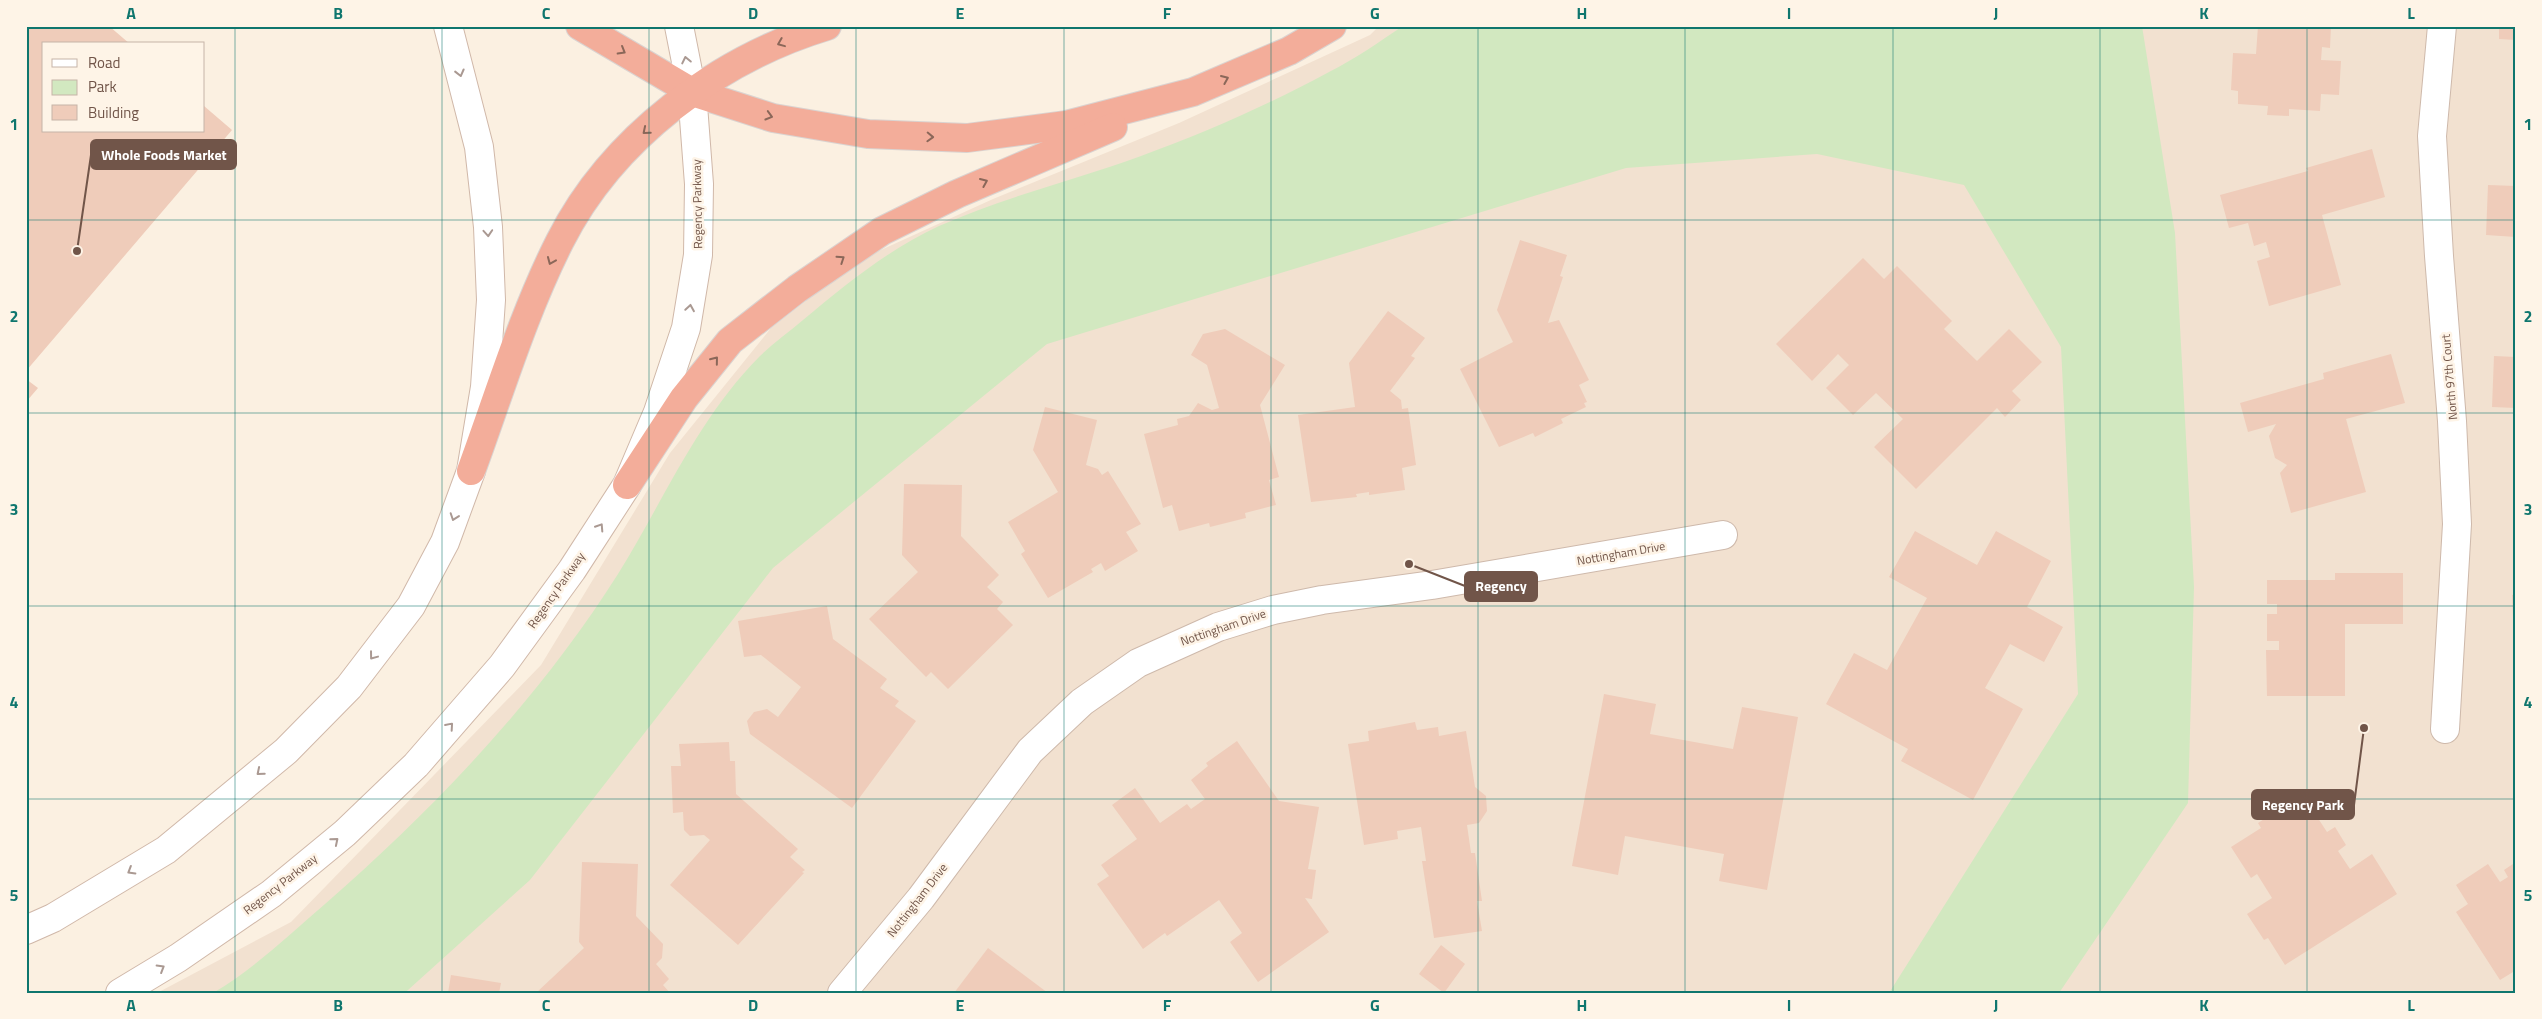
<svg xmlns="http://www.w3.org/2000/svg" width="2542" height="1019" viewBox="0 0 2542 1019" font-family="'Titillium Web',sans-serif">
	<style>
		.residential { fill: #f2e1d0 }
		.green { fill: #d2e8c0 }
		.building { fill: #efccba }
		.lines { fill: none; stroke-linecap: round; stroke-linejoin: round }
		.street-casing { stroke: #ceb9ab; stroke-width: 30 }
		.secondary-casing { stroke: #d0b8a9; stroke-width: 30 }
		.highway-casing { stroke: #dad3d0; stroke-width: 30 }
		.street { stroke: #fff; stroke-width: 28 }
		.secondary { stroke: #fff; stroke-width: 28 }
		.highway { stroke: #f3ad9a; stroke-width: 28 }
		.oneway { stroke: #8b6759 }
		.oneway2 { stroke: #aa9992 }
		.grid { fill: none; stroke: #0f766e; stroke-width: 1; stroke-opacity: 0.55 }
		.labels { text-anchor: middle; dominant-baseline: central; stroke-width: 5; stroke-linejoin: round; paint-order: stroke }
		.street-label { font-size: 12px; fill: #715549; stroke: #fef4e7 }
		.leader { fill: none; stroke: #715549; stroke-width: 2 }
		.callout-dot { fill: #715549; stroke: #fef4e7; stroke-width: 2 }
		.callout { fill: #715549; stroke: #715549; stroke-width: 2 }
		.callout-label { font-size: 14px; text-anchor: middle; font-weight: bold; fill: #fff }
		.neatline { fill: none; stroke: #0f766e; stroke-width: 2 }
		.grid-label { font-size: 16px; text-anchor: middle; font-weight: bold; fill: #0f766e }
	</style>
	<rect width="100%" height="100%" fill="#fbf0e1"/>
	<path class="residential" d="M1379,26h1137v967h-2359l134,-71 250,-257 129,-212 101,-125 88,-68 134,-61 186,-76 191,-88z"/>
	<path class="green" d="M1403,26h739l33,207 19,354 -6,216 -129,190h-170l189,-299 -17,-347 -97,-162 -147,-31 -191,14 -579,176 -274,224 -243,312 -122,110 -4,3h-191c41,-24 76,-58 112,-89 110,-96 214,-205 293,-330 46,-74 80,-156 142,-218 13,-13 29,-24 43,-36 42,-35 86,-71 136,-94 65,-29 136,-46 202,-70 64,-23 129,-52 188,-84 26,-13 50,-30 74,-46z"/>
	<g class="building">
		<path d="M26,26h83l21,18h-86v87h160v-25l28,24 -206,241z"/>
		<path d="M2258,26h73l-1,22 -8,-1 -1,13 20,1 -2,34 -18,-1 -1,17 -31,-2v7l-22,-1 1,-9 -30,-2v-13l-7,-1 2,-37 23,1z"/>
		<path d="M2499,26h17v14l-17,-1z"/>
		<path d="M2372,149l13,48 -63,18 19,70 -72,21 -12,-45 13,-4 -4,-15 -12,4 -6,-23 -19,5 -9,-33 88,-24 -2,-3z"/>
		<path d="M2488,185l28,1v51l-30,-2z"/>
		<path d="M1520,240l47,15 -7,21 3,1 -15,46 11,-3 30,60 -10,5 8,17 -3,1 2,4 -25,12 2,4 -28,14 -2,-4 -34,14 -39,-78 53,-27 -16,-32z"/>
		<path d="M1863,258l21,21 13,-13 55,55 -8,8 33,32 32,-32 33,33 -30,29 9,9 -16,17 -8,-9 -81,81 -42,-42 29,-28 -27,-26 -23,22 -27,-27 23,-23 -11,-11 -26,27 -36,-37z"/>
		<path d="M1388,311l37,27 -14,18 4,2 -25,33 11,9 1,9 6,-1 8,57 -14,3 3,22 -36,5v-3l-13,2 1,3 -46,5 -13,-87 57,-8 -6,-44z"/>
		<path d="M1225,329l60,36 -25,40 19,72 -10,3 7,25 -31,8 1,5 -36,9 -1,-4 -30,8 -7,-26 -9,3 -19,-74 34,-9 -1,-6 12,-3 9,-13 14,7 7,-2 -12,-43 -16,-10 12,-21z"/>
		<path d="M2391,354l14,49 -59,16 20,73 -75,21 -11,-40 7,-8 -12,-7 -6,-22 7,-12 -28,8 -8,-29 84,-24 -1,-6z"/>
		<path d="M2494,356l22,1v51l-24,-1z"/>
		<path d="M26,379l12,9 -12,14z"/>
		<path d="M1045,407l52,13 -11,45 12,4 4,6 6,-4 33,53 -15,8 12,19 -33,20 -4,-8 -10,6 2,3 -45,26 -27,-44 4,-3 -17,-29 50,-30 -25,-42z"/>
		<path d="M904,484l58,1 -1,51 38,39 -12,12 16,15 -6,7 16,16 -65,64 -17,-17 -5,5 -57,-58 49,-47 -16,-17z"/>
		<path d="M1915,531l62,34 19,-34 55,30 -24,46 36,20 -19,35 -34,-18 -25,44 38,21 -50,91 -72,-39 7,-12 -82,-45 28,-51 33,17 40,-72 -38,-21z"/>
		<path d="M2335,573h68v51h-58v72h-78l-1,-46h13v-9h-12v-27h10v-10h-10v-24h68z"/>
		<path d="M2516,594v43h-2l-2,-42z"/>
		<path d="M827,606l6,33 54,40 -7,9 19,13 -4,5 21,15 -64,87 -102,-74 -3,-13 7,-9 13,-3 11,8 23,-30 -40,-32 -17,2 -6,-36z"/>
		<path d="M1604,694l52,10 -6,30 83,15 9,-42 56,10 -31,173 -48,-9 5,-27 -99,-18 -7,39 -46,-9z"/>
		<path d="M1415,722l2,8 21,-3 1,9 27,-5 9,56 11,9 1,15 -8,12 -12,2 4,28h4l7,48h-5l5,30 -48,7 -12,-77h4l-5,-34 -24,4 1,8 -34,6 -16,-101 21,-3 -1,-10z"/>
		<path d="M1237,741l42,60 40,6 -11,62 8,1 -4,29 -7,-1 24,34 -71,50 -28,-40 12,-9 -23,-33 -52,36 -2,-3 -22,16 -46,-65 12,-8 -8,-11 36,-26 -25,-34 23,-17 25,35 27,-19 4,5 14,-10 -14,-19 17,-14 -2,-3z"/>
		<path d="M729,742l1,19h5l1,33 62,55 -8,8 15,13 -3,2 2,1 -66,72 -68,-60 40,-45 -6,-5 -14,1 -6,-6 -1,-18 -10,1 -2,-47h10l-2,-22z"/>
		<path d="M2306,800l21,32 8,-5 11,18 -8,6 12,18 22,-15 25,40 -112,71 -17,-27 -4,2 -17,-26 25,-16 -15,-24 -6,4 -20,-31 30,-19 -3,-5 28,-18 4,5z"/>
		<path d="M582,862l56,2 -2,52 27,28 -1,14 -6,6 13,15 -6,6 7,8h-134l48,-45 -5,-6z"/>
		<path d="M2516,862v114l-3,-4 -13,8 -44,-68 12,-8 -12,-19 32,-21 12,18 8,-5 -4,-7z"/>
		<path d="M1441,945l24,19 -21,29 -25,-19z"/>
		<path d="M988,948l60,45h-94z"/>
		<path d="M451,975l50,8 -2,10h-51z"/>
	</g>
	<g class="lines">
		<defs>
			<g id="street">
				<path d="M2442,26l-10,110 7,120 13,165 5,103 -12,205"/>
				<path d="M842,993l79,-95 109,-147 52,-49 56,-39 80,-36 55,-17 49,-10 110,-15 291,-50"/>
			</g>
			<g id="secondary">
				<path d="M26,930l27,-12 113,-68 120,-99 63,-64 62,-81 34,-64 26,-71 14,-84 6,-87 -3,-73 -9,-80 -31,-121"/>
				<path d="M120,993l58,-35 93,-64 74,-61 71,-68 86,-99 70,-96 55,-85 31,-73 28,-84 12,-73 1,-71 -7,-92 -13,-66"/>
			</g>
			<g id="highway">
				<path d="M580,26l112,66 81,26 95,16 99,4 99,-13 127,-33 96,-41 43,-25"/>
				<path d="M471,471c28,-76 52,-157 89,-230 52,-103 158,-182 267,-215"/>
				<path d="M627,485l57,-87 46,-57 67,-52 85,-58 75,-37 156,-67"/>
			</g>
		</defs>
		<use href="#street" class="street-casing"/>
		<use href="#secondary" class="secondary-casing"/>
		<use href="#highway" class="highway-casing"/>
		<use href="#street" class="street"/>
		<use href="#secondary" class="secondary"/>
		<use href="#highway" class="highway"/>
	</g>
	<defs><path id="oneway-chevron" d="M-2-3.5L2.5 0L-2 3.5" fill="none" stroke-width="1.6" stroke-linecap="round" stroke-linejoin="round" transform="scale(1.25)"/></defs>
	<g class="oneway">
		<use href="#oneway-chevron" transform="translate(781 43) rotate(158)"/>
		<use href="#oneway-chevron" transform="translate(622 51) rotate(30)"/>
		<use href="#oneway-chevron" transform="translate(1225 79) rotate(-23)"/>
		<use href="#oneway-chevron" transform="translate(769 116) rotate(16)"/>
		<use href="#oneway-chevron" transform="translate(646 131) rotate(140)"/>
		<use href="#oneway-chevron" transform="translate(930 137) rotate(2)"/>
		<use href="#oneway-chevron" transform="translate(984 182) rotate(-23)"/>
		<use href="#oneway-chevron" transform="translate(841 259) rotate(-34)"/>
		<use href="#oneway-chevron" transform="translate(551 261) rotate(113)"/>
		<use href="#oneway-chevron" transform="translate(715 360) rotate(-51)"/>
	</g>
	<g class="oneway2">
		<use href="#oneway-chevron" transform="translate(686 60) rotate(-102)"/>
		<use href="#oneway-chevron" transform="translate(460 73) rotate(76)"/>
		<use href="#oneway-chevron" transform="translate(488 233) rotate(86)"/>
		<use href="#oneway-chevron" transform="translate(690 308) rotate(-81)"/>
		<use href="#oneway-chevron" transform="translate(454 517) rotate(109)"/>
		<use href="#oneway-chevron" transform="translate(600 527) rotate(-57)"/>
		<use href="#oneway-chevron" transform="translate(373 656) rotate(127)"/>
		<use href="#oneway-chevron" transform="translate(450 726) rotate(-49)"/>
		<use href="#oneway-chevron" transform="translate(260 772) rotate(140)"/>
		<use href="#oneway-chevron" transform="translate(335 841) rotate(-40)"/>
		<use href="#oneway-chevron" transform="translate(131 871) rotate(149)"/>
		<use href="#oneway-chevron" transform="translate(161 968) rotate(-31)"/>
	</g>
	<path class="grid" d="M235,26v967M442,26v967M649,26v967M856,26v967M1064,26v967M1271,26v967M1478,26v967M1685,26v967M1893,26v967M2100,26v967M2307,26v967M26,220h2490M26,413h2490M26,606h2490M26,799h2490"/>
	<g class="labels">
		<g class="street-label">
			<text transform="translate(697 204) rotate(-91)">Regency Parkway</text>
			<text transform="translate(2449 377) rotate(-95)">North 97th Court</text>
			<text transform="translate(1621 553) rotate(-10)">Nottingham Drive</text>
			<text transform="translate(556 590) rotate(-55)">Regency Parkway</text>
			<text transform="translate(1223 627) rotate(-19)">Nottingham Drive</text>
			<text transform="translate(280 884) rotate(-38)">Regency Parkway</text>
			<text transform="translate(917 900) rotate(-52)">Nottingham Drive</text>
		</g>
	</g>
	<path class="leader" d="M77 251L91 155M1409 564L1465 586M2364 728L2354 805"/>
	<g class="callout-dot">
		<circle cx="77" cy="251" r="5"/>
		<circle cx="1409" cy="564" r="5"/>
		<circle cx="2364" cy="728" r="5"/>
	</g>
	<g class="callout">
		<rect x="91" y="140" width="145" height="29" rx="5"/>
		<rect x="1465" y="572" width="72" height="29" rx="5"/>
		<rect x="2252" y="790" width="102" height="29" rx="5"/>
	</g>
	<g class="callout-label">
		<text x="164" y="160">Whole Foods Market</text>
		<text x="1501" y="591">Regency</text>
		<text x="2303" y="810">Regency Park</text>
	</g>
	<rect width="2542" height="1019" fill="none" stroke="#fef4e7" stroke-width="55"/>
	<rect x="42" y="42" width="162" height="90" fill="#fef4e7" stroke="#c6b4a8"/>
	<rect x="52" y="59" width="25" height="8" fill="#ffffff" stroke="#c6b4a8"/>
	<text x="88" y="68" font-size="15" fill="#715549">Road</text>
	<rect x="52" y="80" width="25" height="15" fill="#d2e8c0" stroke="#c6b4a8"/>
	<text x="88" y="92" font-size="15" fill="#715549">Park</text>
	<rect x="52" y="105" width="25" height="15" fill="#efccba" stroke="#c6b4a8"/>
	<text x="88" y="118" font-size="15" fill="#715549">Building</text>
	<rect x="28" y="28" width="2486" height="964" class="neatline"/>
	<g class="grid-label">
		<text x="131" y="19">A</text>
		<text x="338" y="19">B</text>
		<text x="546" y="19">C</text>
		<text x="753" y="19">D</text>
		<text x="960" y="19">E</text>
		<text x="1167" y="19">F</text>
		<text x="1375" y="19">G</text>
		<text x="1582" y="19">H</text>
		<text x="1789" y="19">I</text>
		<text x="1996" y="19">J</text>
		<text x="2204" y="19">K</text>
		<text x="2411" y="19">L</text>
		<text x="14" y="130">1</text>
		<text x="2528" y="130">1</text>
		<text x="14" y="322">2</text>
		<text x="2528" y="322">2</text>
		<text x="14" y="515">3</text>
		<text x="2528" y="515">3</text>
		<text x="14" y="708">4</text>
		<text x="2528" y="708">4</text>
		<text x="14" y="901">5</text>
		<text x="2528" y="901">5</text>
		<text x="131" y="1011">A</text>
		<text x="338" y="1011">B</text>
		<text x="546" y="1011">C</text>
		<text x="753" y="1011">D</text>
		<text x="960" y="1011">E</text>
		<text x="1167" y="1011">F</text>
		<text x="1375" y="1011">G</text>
		<text x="1582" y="1011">H</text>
		<text x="1789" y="1011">I</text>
		<text x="1996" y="1011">J</text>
		<text x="2204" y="1011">K</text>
		<text x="2411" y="1011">L</text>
	</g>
</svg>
